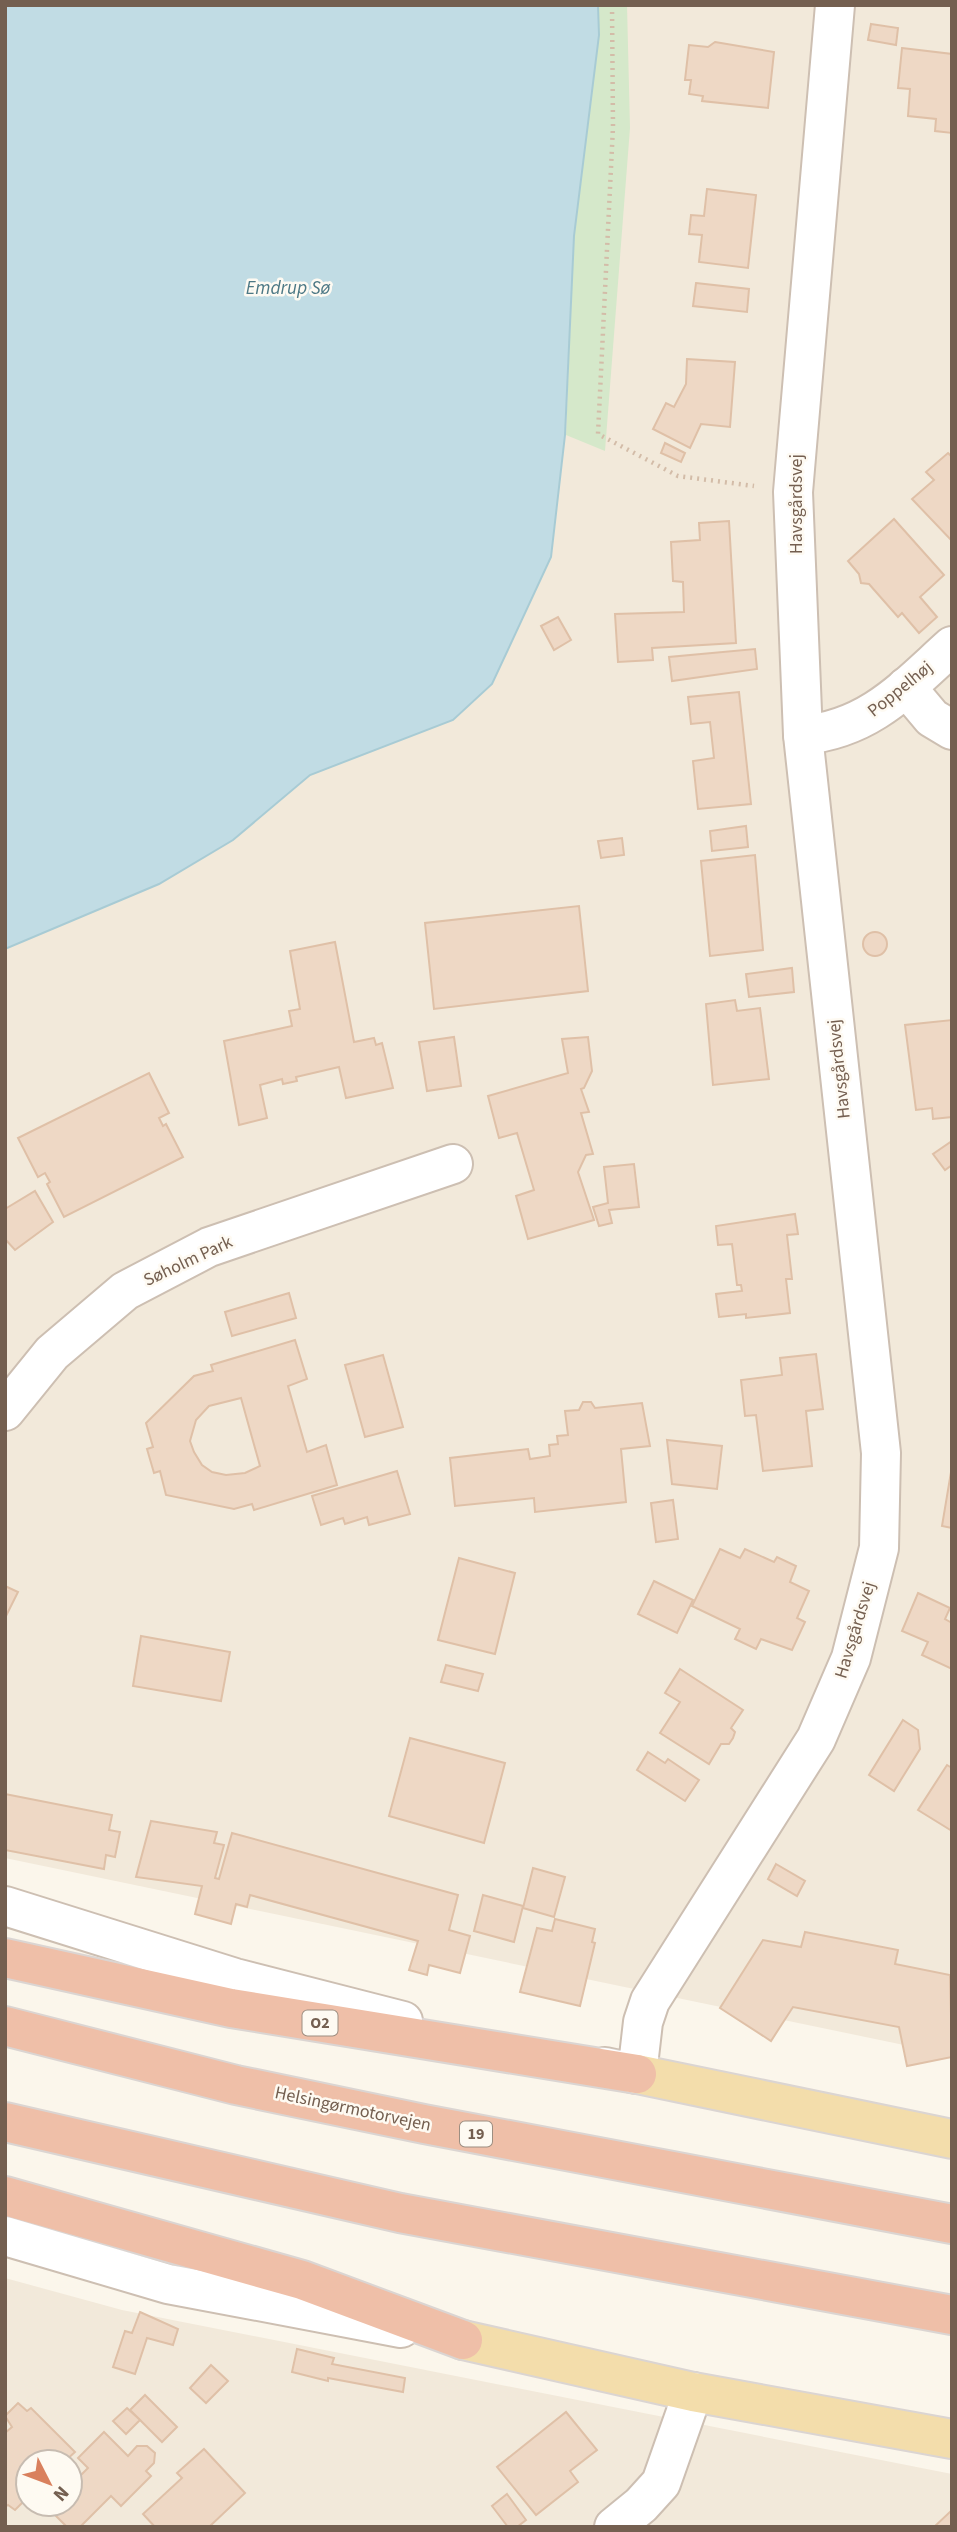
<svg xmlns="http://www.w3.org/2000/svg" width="957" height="2532" viewBox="0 0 957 2532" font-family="'Source Sans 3',sans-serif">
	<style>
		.residential { fill: #f2e9da; fill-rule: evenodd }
		.green { fill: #d5e8ca }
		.water { fill: #c1dce4; stroke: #a8cbd4; stroke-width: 2 }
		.building { fill: #eed8c5; stroke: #dfc0a7; stroke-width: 2; fill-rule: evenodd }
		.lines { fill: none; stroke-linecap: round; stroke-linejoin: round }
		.minor-casing { stroke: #cdbfb2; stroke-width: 42 }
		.major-casing { stroke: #dbd5d2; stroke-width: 42 }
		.highway-casing { stroke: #dbd5d2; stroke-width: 42 }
		.path { stroke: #d3bca8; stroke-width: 4.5; stroke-dasharray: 2 5; stroke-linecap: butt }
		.minor { stroke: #fff; stroke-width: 38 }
		.major { stroke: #f3ddab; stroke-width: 38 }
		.highway { stroke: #efbfa8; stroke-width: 38 }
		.labels { text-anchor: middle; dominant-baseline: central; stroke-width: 5; stroke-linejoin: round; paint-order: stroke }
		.shield { fill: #fefaf2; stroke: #9d8e81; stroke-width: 2 }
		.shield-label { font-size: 16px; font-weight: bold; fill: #745f50 }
		.street-label { font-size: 18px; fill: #745f50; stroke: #fefaf2 }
		.water-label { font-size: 19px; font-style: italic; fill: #4c7885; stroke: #fefaf2 }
	</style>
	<rect width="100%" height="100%" fill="#fbf6eb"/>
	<g class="residential">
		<path d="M5,5h947v2050l-947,-197z"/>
		<path d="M5,2278l117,32 830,164v53h-947zM28,2462h42v42h-42z"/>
	</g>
	<path class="green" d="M598,5h29l3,123 -25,323 -39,-16 8,-199 25,-201z"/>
	<path class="water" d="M5,5h593l1,30 -25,201 -9,199 -14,122 -59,127 -39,36 -143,55 -77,65 -74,44 -154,65z"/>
	<g class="building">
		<path d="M871,24l27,4 -2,17 -28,-5z"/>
		<path d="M715,42l59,10 -6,56 -66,-7 1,-5 -14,-2 2,-14h-6l4,-35 19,2z"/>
		<path d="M902,48l50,6v79l-17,-2 1,-12 -28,-3 2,-27 -12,-1z"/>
		<path d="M707,189l49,6 -8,73 -49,-6 3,-27 -13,-1 2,-19 13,1z"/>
		<path d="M696,283l53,6 -2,23 -54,-6z"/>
		<path d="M687,359l48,3 -5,65 -29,-3 -11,24 -37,-19 13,-26 8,4 12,-23z"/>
		<path d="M665,443l20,10 -4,9 -20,-9z"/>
		<path d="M948,453l4,4v84l-40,-42 22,-19 -8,-8z"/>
		<path d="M894,519l50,56 -24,22 17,20 -18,16 -17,-20 -4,4 -29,-33 -8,-1 -2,-9 -11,-13z"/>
		<path d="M729,521l7,122 -84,5 1,12 -35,2 -3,-48 69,-2 -1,-30 -10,-1 -2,-39 29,-2 -1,-17z"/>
		<path d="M558,617l13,23 -17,10 -13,-24z"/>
		<path d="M755,649l2,20 -85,12 -3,-24z"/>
		<path d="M739,692l12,112 -53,5 -5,-48 21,-3 -4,-36 -19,2 -3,-27z"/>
		<path d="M746,826l2,21 -36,4 -2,-20z"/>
		<path d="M622,838l2,17 -23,3 -3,-17z"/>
		<path d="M755,855l8,95 -53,6 -9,-95z"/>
		<path d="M579,906l9,85 -154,18 -9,-86z"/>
		<circle cx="875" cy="944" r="12"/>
		<path d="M335,942l19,100 20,-4 2,7 6,-2 11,45 -47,10 -7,-31 -43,10 1,4 -14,3 -1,-5 -22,6 7,33 -28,7 -15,-84 68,-15 -3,-15 11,-2 -10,-58z"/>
		<path d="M792,968l2,24 -45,5 -3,-23z"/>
		<path d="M735,1000l2,11 23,-3 9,71 -56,6 -7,-81z"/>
		<path d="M952,1020v97l-19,2 -1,-11 -16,2 -11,-85z"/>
		<path d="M454,1037l7,49 -34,5 -8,-49z"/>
		<path d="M588,1037l4,34 -8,17 -3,1 8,23 -8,1 12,41 -7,1 -8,17 16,48 -66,19 -12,-43 18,-6 -17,-57 -18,5 -11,-42 80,-23 -6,-34z"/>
		<path d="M149,1073l20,40 -10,5 4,8 3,-2 17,33 -119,60 -17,-33 3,-2 -5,-9 -7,4 -20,-39z"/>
		<path d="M952,1141v24l-7,5 -12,-16z"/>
		<path d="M634,1164l5,43 -30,3 3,13 -13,3 -6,-19 15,-4 -4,-36z"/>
		<path d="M35,1191l18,31 -38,28 -10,-11v-30z"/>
		<path d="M795,1214l3,20 -11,1 5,44h-6l4,34 -44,5v-4l-27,3 -3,-23 26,-3 -1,-6h-4l-5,-41 -14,1 -2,-19z"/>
		<path d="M289,1293l7,25 -64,18 -7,-24z"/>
		<path d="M295,1340l12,39 -19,7 19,66 19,-7 11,40 -83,25 -2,-6 -18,5 -68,-14 -6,-24 -6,2 -7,-24 6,-2 -7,-24 48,-47 19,-5 -2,-6zM241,1398l19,68 -15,7 -19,2 -14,-3 -10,-7 -8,-13 -4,-11 6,-21 13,-14z"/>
		<path d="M816,1354l7,55 -17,2 6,55 -49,5 -7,-56 -11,1 -4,-36 41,-5 -2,-17z"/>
		<path d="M383,1355l20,72 -38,10 -20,-72z"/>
		<path d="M583,1402h8l4,6 47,-5 8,43 -29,3 5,53 -91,10 -1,-14 -79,8 -5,-48 78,-9 2,10 20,-3 -1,-11 9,-1 -1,-8 11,-1 -3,-24 14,-1z"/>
		<path d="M667,1440l55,6 -5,43 -45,-5z"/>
		<path d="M397,1471l13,43 -41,11 -2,-8 -22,7 -2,-6 -22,7 -9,-29z"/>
		<path d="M951,1472h1v56l-10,-2z"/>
		<path d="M673,1500l5,39 -22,3 -5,-39z"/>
		<path d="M720,1549l20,9 5,-9 29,13 3,-5 19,9 -6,16 19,9 -12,27 8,4 -13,28 -31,-11 -5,10 -21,-10 5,-10 -48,-23z"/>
		<path d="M459,1558l56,15 -20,81 -57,-14z"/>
		<path d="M654,1581l39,19 -16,33 -39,-19z"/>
		<path d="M5,1586l13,6 -13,26z"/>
		<path d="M918,1593l32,15 -5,11 7,4v46l-30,-14 6,-13 -26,-11z"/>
		<path d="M141,1636l89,16 -9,49 -88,-15z"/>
		<path d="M446,1665l37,9 -5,17 -37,-9z"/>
		<path d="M680,1669l63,41 -12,18 4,4 -2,6 -4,6h-8l-12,20 -49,-31 20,-31 -15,-9z"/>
		<path d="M903,1720l15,10 2,19 -26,42 -25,-16z"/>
		<path d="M410,1738l95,25 -21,80 -95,-27z"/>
		<path d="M648,1752l17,11 3,-4 31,21 -14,21 -48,-31z"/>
		<path d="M947,1765l5,3v63l-34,-21z"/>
		<path d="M5,1794l107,21 -3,15 11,2 -5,25 -9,-2 -2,14 -99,-19z"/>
		<path d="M151,1821l66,11 -3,11 10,2 -9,33 4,1 13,-46 226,62 -9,35 21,6 -10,37 -31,-8 -2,10 -18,-5 9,-29 -168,-46 -3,12 -11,-3 -5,20 -36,-10 7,-28 -66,-9z"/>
		<path d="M776,1864l29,17 -8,15 -29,-17z"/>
		<path d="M533,1868l32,9 -11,40 -31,-9z"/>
		<path d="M483,1895l40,11 -9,36 -40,-11z"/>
		<path d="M555,1919l40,10 -3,13 3,1 -15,63 -60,-14 17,-64 15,3z"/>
		<path d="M805,1932l93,18 -3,14 55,11 2,82 -45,9 -8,-39 -106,-20 -22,34 -51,-33 43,-68 38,7z"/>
		<path d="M140,2312l38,17 -5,16 -26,-7 -12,36 -22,-7 12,-36 7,2z"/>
		<path d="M297,2349l37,9 -2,6 73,14 -2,14 -75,-14v3l-36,-9z"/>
		<path d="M211,2365l17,16 -22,22 -16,-15z"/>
		<path d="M145,2395l32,32 -15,15 -32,-32z"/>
		<path d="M18,2403l9,8 4,-3 44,44 -11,10h-36v35l-13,13 -7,-5 -3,2v-74l7,-6 -7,-11z"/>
		<path d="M127,2408l13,12 -14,14 -13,-13z"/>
		<path d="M566,2412l31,38 -27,21 8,11 -42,33 -39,-48z"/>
		<path d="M104,2432l24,24 9,-10h10l8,7 -1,10 -8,8 5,5 -30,30 -10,-10 -31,31h-13l-19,-19 4,-4h18v-18l18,-18 -10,-10z"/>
		<path d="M204,2449l41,44 -36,34h-54l-12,-13 39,-36 -5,-5z"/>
		<path d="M507,2494l19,26 -9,7h-9l-16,-21z"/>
		<path d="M952,2510v17h-18z"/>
	</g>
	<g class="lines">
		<defs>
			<g id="minor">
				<path d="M906,687l26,31 20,12"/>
				<path d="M803,735c67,-6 102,-47 149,-89"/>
				<path d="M5,1411l47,-58 73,-62 84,-44 244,-83"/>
				<path d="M5,1906l230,72 168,43"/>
				<path d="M605,2067l32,7 6,-52 7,-21 166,-262 35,-81 28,-110 2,-95 -78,-718 -10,-243 42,-487"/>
				<path d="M5,2236l163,48 233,44"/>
				<path d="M614,2527l27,-22 20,-22 32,-91"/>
			</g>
			<g id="major">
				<path d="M637,2074l315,65"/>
				<path d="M463,2340l230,52 259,47"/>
			</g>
			<g id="highway">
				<path d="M5,1958l226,50 406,66"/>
				<path d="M5,2026l231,59 188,39 528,100"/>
				<path d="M5,2122l395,91 552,102"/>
				<path d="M5,2196l297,84 161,60"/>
			</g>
		</defs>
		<use href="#minor" class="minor-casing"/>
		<use href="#major" class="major-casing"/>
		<use href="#highway" class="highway-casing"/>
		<path class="path" d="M612,5l1,122 -15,307 80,42 76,10"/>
		<use href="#minor" class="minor"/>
		<use href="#major" class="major"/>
		<use href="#highway" class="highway"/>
	</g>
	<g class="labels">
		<g class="shield">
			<rect x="302.5" y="2010.5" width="35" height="25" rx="5"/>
			<rect x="460" y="2121.5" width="32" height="25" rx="5"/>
		</g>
		<g class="shield-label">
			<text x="320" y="2023">O2</text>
			<text x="476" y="2134">19</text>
		</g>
		<g class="street-label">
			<text transform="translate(796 504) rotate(-90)">Havsgårdsvej</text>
			<text transform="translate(900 689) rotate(-39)">Poppelhøj</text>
			<text transform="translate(839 1069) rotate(-96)">Havsgårdsvej</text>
			<text transform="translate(188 1261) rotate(-25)">Søholm Park</text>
			<text transform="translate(855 1630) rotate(-73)">Havsgårdsvej</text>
			<text transform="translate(353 2109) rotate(12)">Helsingørmotorvejen</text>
		</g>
		<g class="water-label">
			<text x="288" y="288">Emdrup Sø</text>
		</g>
	</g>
	<rect width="957" height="2532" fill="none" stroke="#745f50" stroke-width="14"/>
	<g transform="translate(49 2483) rotate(132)"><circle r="33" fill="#fefaf2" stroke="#c7bcb1" stroke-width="2"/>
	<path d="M0-5L12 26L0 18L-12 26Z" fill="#d9805d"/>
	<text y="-10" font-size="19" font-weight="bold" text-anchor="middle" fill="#745f50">N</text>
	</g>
</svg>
